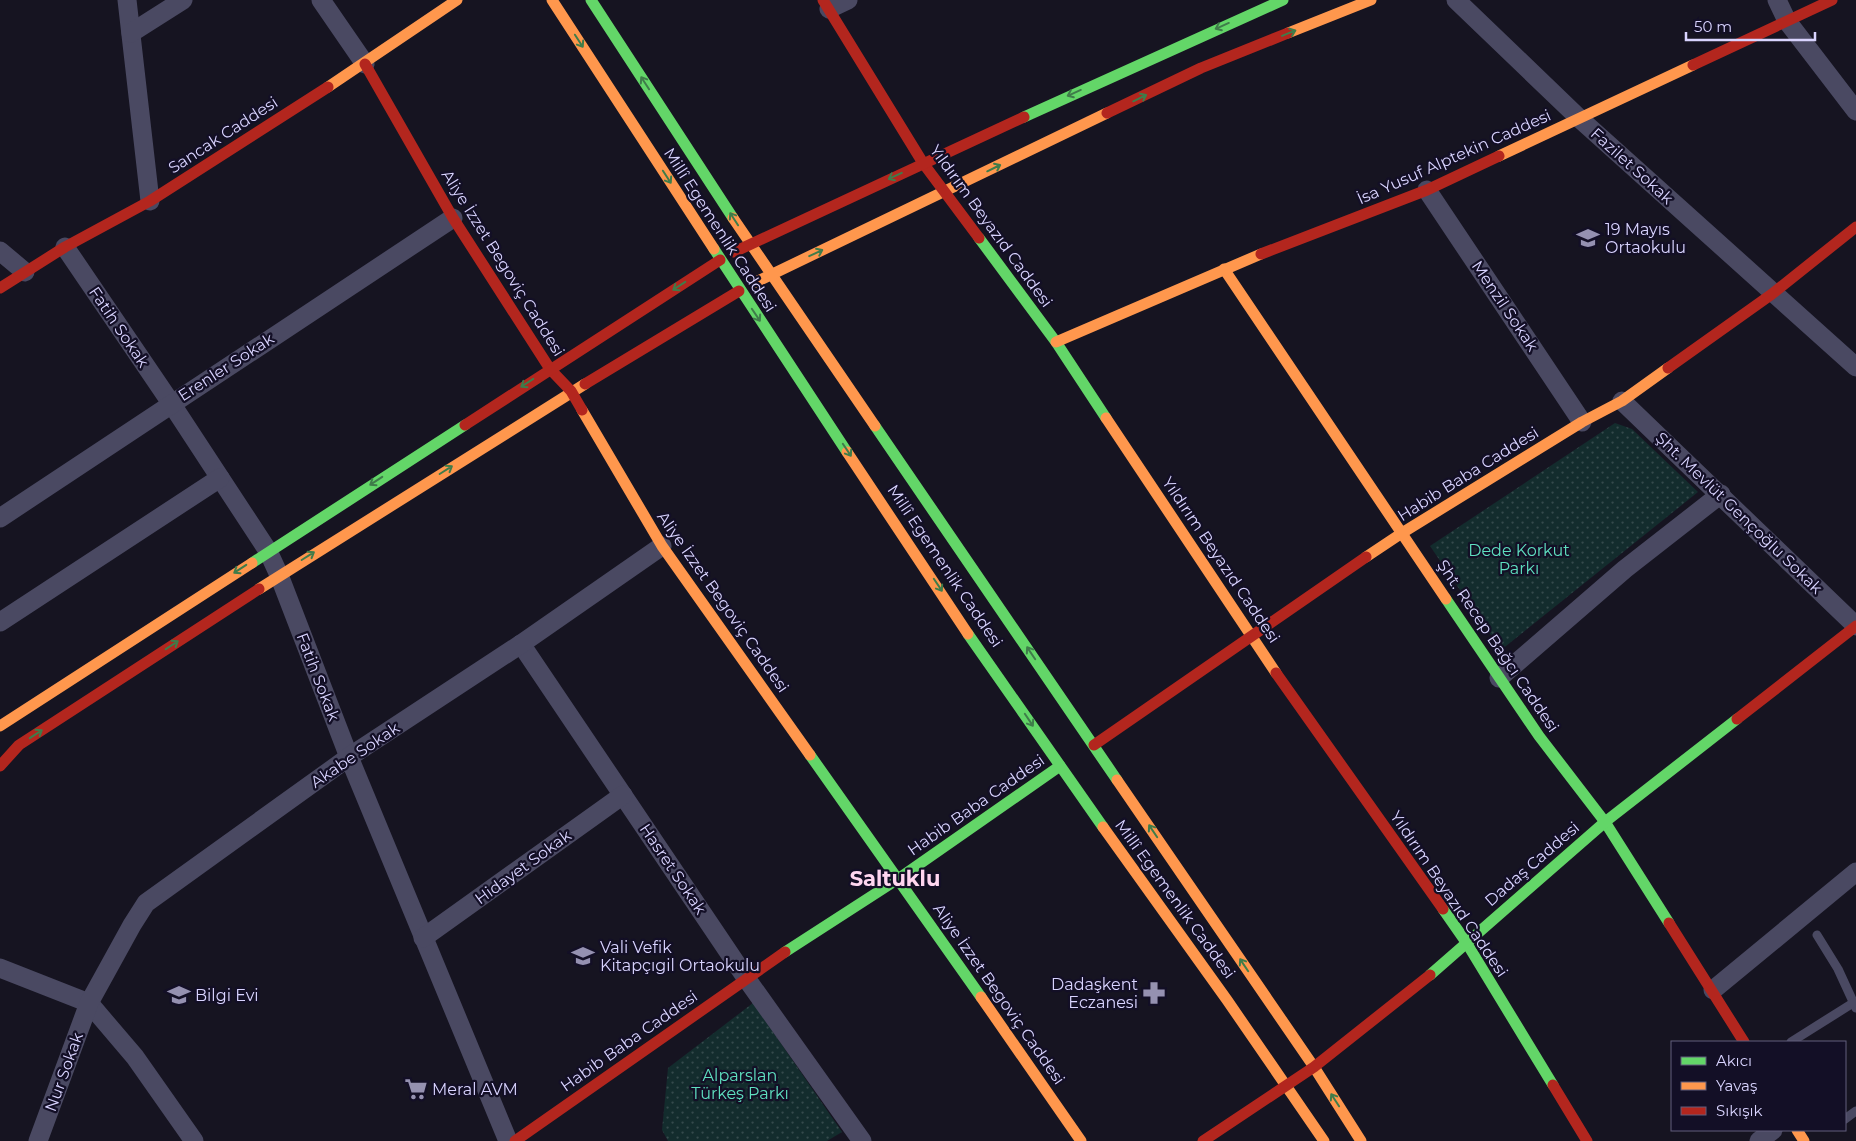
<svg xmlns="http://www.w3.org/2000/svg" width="1856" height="1141" viewBox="0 0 1856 1141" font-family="Montserrat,sans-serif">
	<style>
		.park { fill: url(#park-dots) }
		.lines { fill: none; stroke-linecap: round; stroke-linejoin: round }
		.lane { stroke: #4a4962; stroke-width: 9 }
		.street { stroke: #4a4962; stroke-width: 19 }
		.fast { stroke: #63d668; stroke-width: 11 }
		.slow { stroke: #ff974d; stroke-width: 11 }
		.jam { stroke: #b3261e; stroke-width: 11 }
		.oneway { stroke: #3f7c4a }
		.labels { text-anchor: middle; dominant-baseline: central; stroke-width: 4.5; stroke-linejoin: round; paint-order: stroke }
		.street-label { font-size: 16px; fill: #d9d4ff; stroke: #130f26 }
		.poi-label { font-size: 16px; fill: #d9d4ff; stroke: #130f26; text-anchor: start }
		.park-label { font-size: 16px; fill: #5fe0c0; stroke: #130f26 }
		.district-label { font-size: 21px; font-weight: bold; fill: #ffd6f0; stroke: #130f26 }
	</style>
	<defs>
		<pattern id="park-dots" width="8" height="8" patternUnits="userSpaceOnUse" patternTransform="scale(1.25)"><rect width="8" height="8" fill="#132c2d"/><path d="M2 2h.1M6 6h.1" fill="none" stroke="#354a4c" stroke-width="1.8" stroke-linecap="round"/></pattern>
	</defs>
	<rect width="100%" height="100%" fill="#161421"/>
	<g class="park">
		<path d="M1615,423l17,6 66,63 -197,158 -71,-104z"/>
		<path d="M753,1003l89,129 -15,9h-159l-6,-11 6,-62z"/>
	</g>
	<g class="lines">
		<g class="lane">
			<path d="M1817,935l21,34 18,39"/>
			<path d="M1791,1042l62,-39"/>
			<path d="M1845,1119l11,-8"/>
		</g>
		<g class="street">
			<path d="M127,0l23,201"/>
			<path d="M321,0l44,64"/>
			<path d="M1456,0l124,119 276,248"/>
			<path d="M1777,0l10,21 69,90"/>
			<path d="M829,9l19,-9"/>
			<path d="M131,33l52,-33"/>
			<path d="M1427,190l155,232"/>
			<path d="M65,247l106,156 97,148 11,24 70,182 159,384"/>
			<path d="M0,251l25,21"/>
			<path d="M1622,401l234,225"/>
			<path d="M0,518l453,-300"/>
			<path d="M0,622l220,-144"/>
			<path d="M521,644l225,334 116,163"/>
			<path d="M1499,678l126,-109 96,-75"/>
			<path d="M423,938l200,-143"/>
			<path d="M0,968l89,35 46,54 59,84"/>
			<path d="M1713,990l143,-118"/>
			<path d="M38,1141l51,-138 43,-78 14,-22 203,-146 172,-113 141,-98"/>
			<path d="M1759,1141l14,-11"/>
		</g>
		<g class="fast">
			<path d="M591,0l142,218"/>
			<path d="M1024,117l259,-117"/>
			<path d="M979,238l77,104 50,76"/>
			<path d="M714,249l133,203"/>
			<path d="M875,426l242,354"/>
			<path d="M252,563l213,-138"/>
			<path d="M1446,599l93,137 66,86 64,101"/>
			<path d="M968,634l135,193"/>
			<path d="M810,755l171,242"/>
			<path d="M1443,909l23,33 87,143"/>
			<path d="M785,952l113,-73 162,-113"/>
			<path d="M1430,975l175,-153 132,-103"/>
		</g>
		<g class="slow">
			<path d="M552,0l162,249"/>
			<path d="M1288,33l83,-33"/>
			<path d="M328,87l129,-87"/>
			<path d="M1499,156l194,-91"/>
			<path d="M733,218l142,208"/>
			<path d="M1224,269l222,330"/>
			<path d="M756,282l351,-169"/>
			<path d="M1056,342l205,-88"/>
			<path d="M582,410l80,136 148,209"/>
			<path d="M1106,418l170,255"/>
			<path d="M847,452l121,182"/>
			<path d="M1366,557l36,-24 180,-111 40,-21 46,-33"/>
			<path d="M259,589l326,-205"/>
			<path d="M0,726l252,-163"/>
			<path d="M1117,780l197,287 47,74"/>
			<path d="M1103,827l124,173 97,141"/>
			<path d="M981,997l100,144"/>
			<path d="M1797,1130l7,11"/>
		</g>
		<g class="jam">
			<path d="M823,0l100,163 56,75"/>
			<path d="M365,64l88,154 97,151 21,22 11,19"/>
			<path d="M1693,65l139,-65"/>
			<path d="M1107,113l94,-45 87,-35"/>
			<path d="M734,252l290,-135"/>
			<path d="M1261,254l166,-64 72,-34"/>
			<path d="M0,288l65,-41 85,-46 178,-114"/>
			<path d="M1668,368l104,-74 84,-67"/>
			<path d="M585,384l154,-93"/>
			<path d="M465,425l255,-165"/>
			<path d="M1276,673l167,236"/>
			<path d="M1737,719l119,-93"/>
			<path d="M1094,745l272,-188"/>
			<path d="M0,766l19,-21 240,-156"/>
			<path d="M1669,923l75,119"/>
			<path d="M1553,1085l34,56"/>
			<path d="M515,1141l270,-189"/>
			<path d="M1203,1141l111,-74 116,-92"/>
		</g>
	</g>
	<defs><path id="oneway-shaft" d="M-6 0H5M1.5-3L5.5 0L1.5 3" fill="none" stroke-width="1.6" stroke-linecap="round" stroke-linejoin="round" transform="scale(1.25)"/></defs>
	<g class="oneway">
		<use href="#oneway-shaft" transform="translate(1222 26) rotate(156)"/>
		<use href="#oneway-shaft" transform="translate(1289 33) rotate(-22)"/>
		<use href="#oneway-shaft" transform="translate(579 41) rotate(57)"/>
		<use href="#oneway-shaft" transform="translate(645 83) rotate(-123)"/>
		<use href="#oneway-shaft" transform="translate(1074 93) rotate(156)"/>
		<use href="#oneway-shaft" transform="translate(1140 98) rotate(-26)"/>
		<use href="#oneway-shaft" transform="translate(994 168) rotate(-26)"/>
		<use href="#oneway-shaft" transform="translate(895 176) rotate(155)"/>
		<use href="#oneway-shaft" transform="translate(667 177) rotate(57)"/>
		<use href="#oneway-shaft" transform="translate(734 219) rotate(-123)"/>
		<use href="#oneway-shaft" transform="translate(816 253) rotate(-25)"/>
		<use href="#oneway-shaft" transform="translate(679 286) rotate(147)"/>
		<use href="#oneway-shaft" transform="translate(756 315) rotate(56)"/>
		<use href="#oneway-shaft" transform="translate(527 383) rotate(147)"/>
		<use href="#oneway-shaft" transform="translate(847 450) rotate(56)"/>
		<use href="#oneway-shaft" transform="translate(446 470) rotate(-32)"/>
		<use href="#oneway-shaft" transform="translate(376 481) rotate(147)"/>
		<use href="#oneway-shaft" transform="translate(308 556) rotate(-32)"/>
		<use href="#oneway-shaft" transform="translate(240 569) rotate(147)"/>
		<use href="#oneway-shaft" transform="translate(938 585) rotate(56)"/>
		<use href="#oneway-shaft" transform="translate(172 645) rotate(-33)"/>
		<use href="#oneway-shaft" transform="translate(1031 653) rotate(-124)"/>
		<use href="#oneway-shaft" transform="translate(1029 720) rotate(56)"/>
		<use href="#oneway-shaft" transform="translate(36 734) rotate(-33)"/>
		<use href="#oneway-shaft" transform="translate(1153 831) rotate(-124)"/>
		<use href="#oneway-shaft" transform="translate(1244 965) rotate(-124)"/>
		<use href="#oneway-shaft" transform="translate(1335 1100) rotate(-123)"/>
	</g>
	<defs>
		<symbol id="school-bare" viewBox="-9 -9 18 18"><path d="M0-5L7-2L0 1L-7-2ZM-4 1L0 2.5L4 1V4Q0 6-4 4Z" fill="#9591b1" stroke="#130f26" stroke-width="2.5" paint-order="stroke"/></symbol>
		<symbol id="pharmacy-bare" viewBox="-9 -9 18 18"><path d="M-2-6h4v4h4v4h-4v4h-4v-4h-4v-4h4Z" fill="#9591b1" stroke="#130f26" stroke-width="2.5" paint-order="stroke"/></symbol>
		<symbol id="supermarket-bare" viewBox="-9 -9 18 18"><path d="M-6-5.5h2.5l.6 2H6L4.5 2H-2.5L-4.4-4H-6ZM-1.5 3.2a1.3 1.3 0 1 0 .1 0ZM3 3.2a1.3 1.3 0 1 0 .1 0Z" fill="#9591b1" stroke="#130f26" stroke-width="2.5" paint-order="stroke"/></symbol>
	</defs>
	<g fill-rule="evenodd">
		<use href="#school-bare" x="1572" y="222" width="32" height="32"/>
		<use href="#school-bare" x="567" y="940" width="32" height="32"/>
		<use href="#pharmacy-bare" x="1138" y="977" width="32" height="32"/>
		<use href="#school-bare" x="163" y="979" width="32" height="32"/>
		<use href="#supermarket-bare" x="400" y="1073" width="32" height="32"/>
	</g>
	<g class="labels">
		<g class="street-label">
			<text transform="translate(223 135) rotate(-33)">Sancak Caddesi</text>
			<text transform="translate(1454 157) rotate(-24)">İsa Yusuf Alptekin Caddesi</text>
			<text transform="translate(1632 166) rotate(42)">Fazilet Sokak</text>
			<text transform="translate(991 226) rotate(54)">Yıldırım Beyazıd Caddesi</text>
			<text transform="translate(720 230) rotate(57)">Millî Egemenlik Caddesi</text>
			<text transform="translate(503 263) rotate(58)">Aliye İzzet Begoviç Caddesi</text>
			<text transform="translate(1505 306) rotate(56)">Menzil Sokak</text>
			<text transform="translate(119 327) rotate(56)">Fatih Sokak</text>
			<text transform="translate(226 367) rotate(-33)">Erenler Sokak</text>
			<text transform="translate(1468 474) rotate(-32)">Habib Baba Caddesi</text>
			<text transform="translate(1739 513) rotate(44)">Şht. Mevlüt Gençoğlu Sokak</text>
			<text transform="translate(1221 560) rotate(56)">Yıldırım Beyazıd Caddesi</text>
			<text transform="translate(945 566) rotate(56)">Millî Egemenlik Caddesi</text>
			<text transform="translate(723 602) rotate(55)">Aliye İzzet Begoviç Caddesi</text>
			<text transform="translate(1498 646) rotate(56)">Şht. Recep Bağcı Caddesi</text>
			<text transform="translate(318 677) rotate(69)">Fatih Sokak</text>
			<text transform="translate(355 755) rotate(-34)">Akabe Sokak</text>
			<text transform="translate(976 805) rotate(-35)">Habib Baba Caddesi</text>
			<text transform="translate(1532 864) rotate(-41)">Dadaş Caddesi</text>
			<text transform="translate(523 867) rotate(-36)">Hidayet Sokak</text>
			<text transform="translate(673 869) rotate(56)">Hasret Sokak</text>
			<text transform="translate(1449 894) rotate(56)">Yıldırım Beyazıd Caddesi</text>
			<text transform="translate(1175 899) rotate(54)">Millî Egemenlik Caddesi</text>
			<text transform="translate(999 994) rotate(55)">Aliye İzzet Begoviç Caddesi</text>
			<text transform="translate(629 1041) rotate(-35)">Habib Baba Caddesi</text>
			<text transform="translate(64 1072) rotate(-70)">Nur Sokak</text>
		</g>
		<g class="poi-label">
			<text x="1605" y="229">19 Mayıs<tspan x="1605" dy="18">Ortaokulu</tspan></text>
			<text x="600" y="947">Vali Vefik<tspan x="600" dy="18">Kitapçıgil Ortaokulu</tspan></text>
			<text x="1138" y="984" text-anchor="end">Dadaşkent<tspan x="1138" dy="18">Eczanesi</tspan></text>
			<text x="195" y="995">Bilgi Evi</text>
			<text x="432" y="1089">Meral AVM</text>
		</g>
		<g class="park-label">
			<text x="1519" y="550">Dede Korkut<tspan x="1519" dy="18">Parkı</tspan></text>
			<text x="740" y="1075">Alparslan<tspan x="740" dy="18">Türkeş Parkı</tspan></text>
		</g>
		<g class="district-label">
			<text x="895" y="878">Saltuklu</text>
		</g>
	</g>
	<rect x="1671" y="1041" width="175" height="90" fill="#130f26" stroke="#625e7d"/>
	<rect x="1681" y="1057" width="25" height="8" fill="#63d668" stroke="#625e7d"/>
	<text x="1716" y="1066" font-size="15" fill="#d9d4ff">Akıcı</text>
	<rect x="1681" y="1082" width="25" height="8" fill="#ff974d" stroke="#625e7d"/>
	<text x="1716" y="1091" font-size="15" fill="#d9d4ff">Yavaş</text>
	<rect x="1681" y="1107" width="25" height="8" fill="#b3261e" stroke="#625e7d"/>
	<text x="1716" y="1116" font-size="15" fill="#d9d4ff">Sıkışık</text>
	<path d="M1686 32v8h129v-8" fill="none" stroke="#d9d4ff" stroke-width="2.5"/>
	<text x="1694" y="32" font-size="15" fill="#d9d4ff" stroke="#130f26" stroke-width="4" paint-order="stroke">50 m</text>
</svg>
